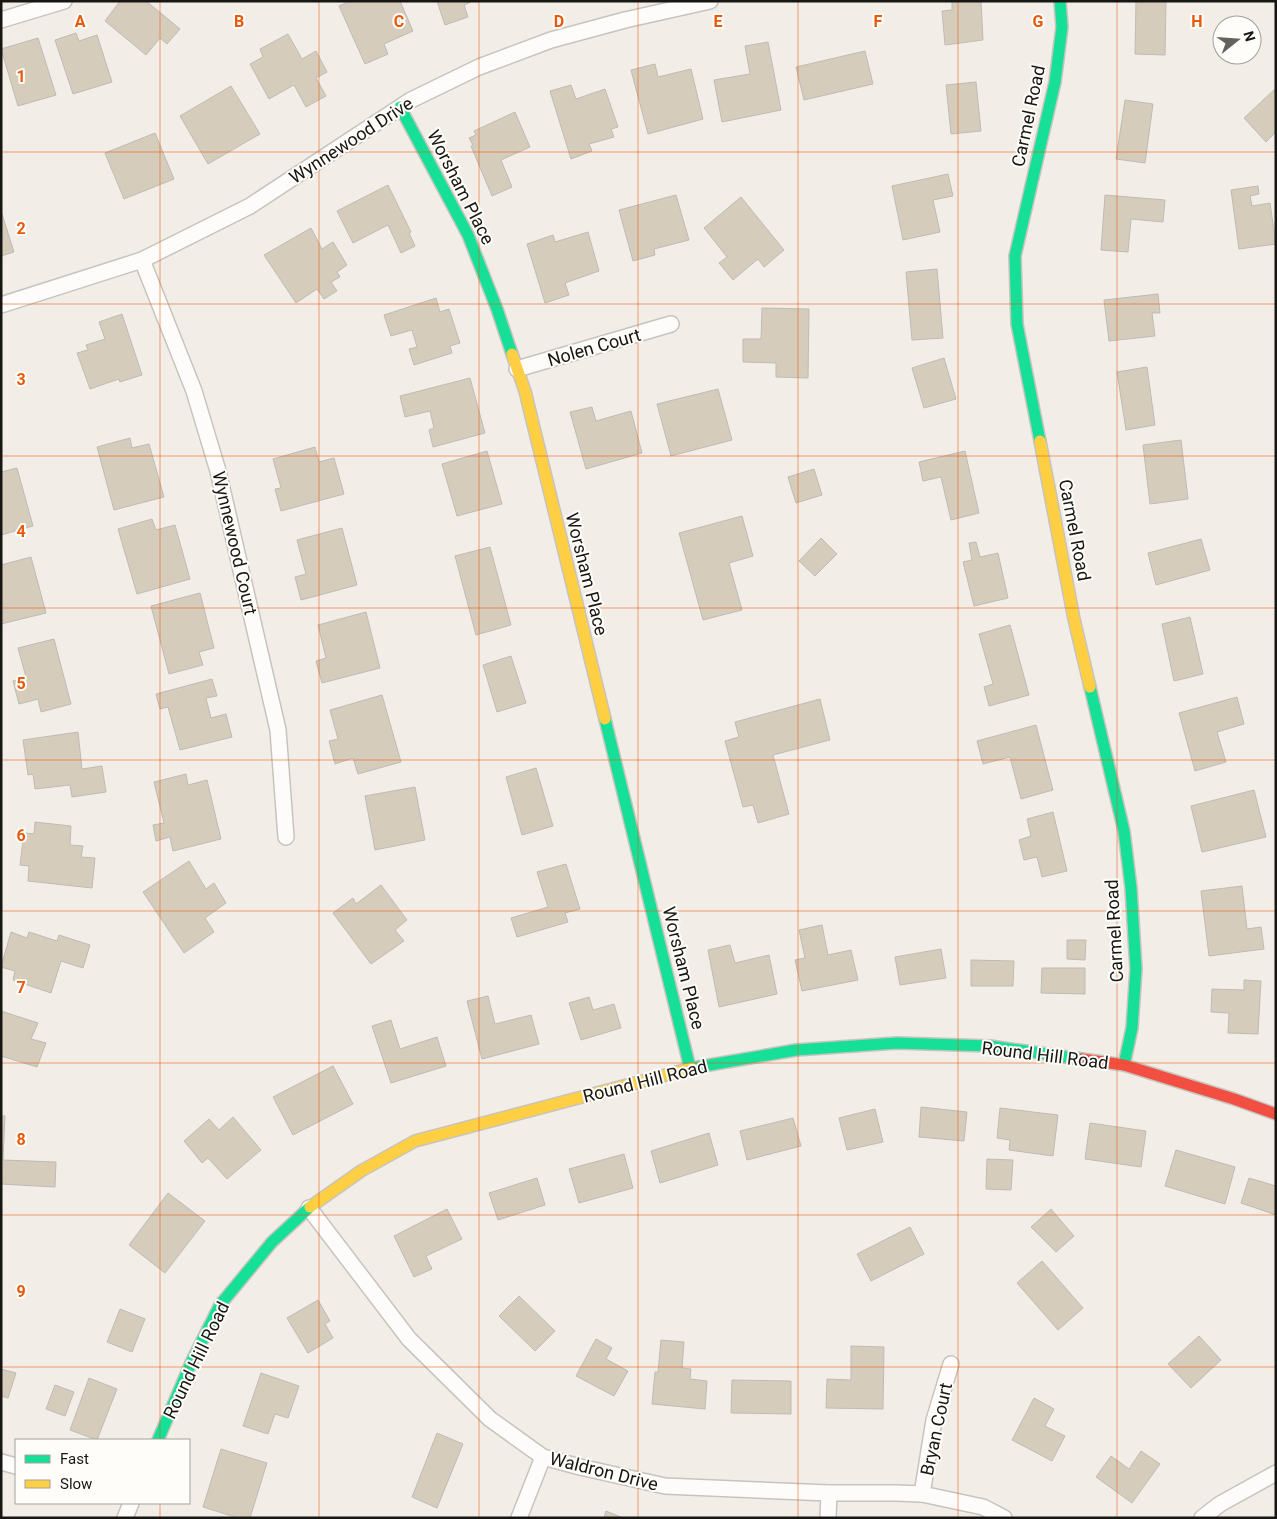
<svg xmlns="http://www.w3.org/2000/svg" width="1277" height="1519" viewBox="0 0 1277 1519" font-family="Roboto,sans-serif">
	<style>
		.building { fill: #d6ccbb; stroke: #bebbb6 }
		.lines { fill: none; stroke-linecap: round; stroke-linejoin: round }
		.street-casing { stroke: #c7c4be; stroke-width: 18 }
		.fast-casing { stroke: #c7c4be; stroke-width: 14 }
		.slow-casing { stroke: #c7c4be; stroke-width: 14 }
		.jam-casing { stroke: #c7c4be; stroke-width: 14 }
		.street { stroke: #fdfcfb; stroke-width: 15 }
		.fast { stroke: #16e098; stroke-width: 11 }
		.slow { stroke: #ffcf43; stroke-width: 11 }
		.jam { stroke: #f24e42; stroke-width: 11 }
		.grid { fill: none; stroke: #e8590c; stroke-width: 1; stroke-opacity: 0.55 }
		.labels { text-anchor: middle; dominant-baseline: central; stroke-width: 4; stroke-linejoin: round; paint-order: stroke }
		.street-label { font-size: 18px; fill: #181612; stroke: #fefdfa }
		.grid-label { font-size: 16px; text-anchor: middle; font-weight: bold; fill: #e8590c; stroke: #fefdfa; stroke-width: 4; stroke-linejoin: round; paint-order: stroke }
	</style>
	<rect width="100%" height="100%" fill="#f2eee7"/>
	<g class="building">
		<path d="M120,1h26l34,28 -13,15 -7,-6 -14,17 -41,-34z"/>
		<path d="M350,1h50l13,30 -29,13 4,10 -23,10 -26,-58z"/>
		<path d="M437,1h36l-9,4 4,12 -23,8z"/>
		<path d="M952,1h29l2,39 -38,5 -3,-34 10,-1z"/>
		<path d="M1136,1h30l-1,54 -30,-1z"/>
		<path d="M76,33l3,8 18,-6 15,47 -39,12 -18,-54z"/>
		<path d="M288,34l14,25 14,-8 11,21 -11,6 10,18 -20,11 -12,-22 -25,14 -19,-35 13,-7 -3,-8z"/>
		<path d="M38,38l18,57 -38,11 -17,-57z"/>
		<path d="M768,42l13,68 -59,12 -8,-42 36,-6 -5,-28z"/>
		<path d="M865,51l8,33 -69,16 -8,-33z"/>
		<path d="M655,64l3,13 33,-8 12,50 -55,15 -17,-64z"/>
		<path d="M976,82l5,49 -30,3 -5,-49z"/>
		<path d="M571,85l5,14 29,-10 13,38 -7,2 3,8 -25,7 3,7 -21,8 -21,-68z"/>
		<path d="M231,86l29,48 -52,30 -28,-48z"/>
		<path d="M1276,88v44l-10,10 -22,-24z"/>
		<path d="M1125,100l28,4 -8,59 -29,-4z"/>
		<path d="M515,112l15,35 -29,13 11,27 -20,9 -21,-50 2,-1 -4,-7 7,-3 -2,-4z"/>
		<path d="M155,133l19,46 -50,20 -19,-46z"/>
		<path d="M948,174l5,22 -20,4 7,32 -37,8 -11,-54z"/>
		<path d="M388,185l23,47 -2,1 6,13 -14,7 -13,-28 -35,18 -16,-32z"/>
		<path d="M1258,186l1,8 -9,2 2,10 18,-3 6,41 -37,5 -8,-59z"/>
		<path d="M676,195l13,45 -35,9 1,6 -22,6 -14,-51z"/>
		<path d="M1105,195l60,5 -2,22 -32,-3 -3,33 -27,-2z"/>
		<path d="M741,197l43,53 -20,17 -6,-8 -25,21 -14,-17 8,-6 -23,-29z"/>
		<path d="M1,211l13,41 -13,4z"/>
		<path d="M311,228l11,21 11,-7 14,23 -10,7 3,5 -9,5 6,9 -13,8 -7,-10 -21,14 -32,-48z"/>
		<path d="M588,232l11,39 -34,12 4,12 -24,8 -18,-59 26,-9 2,7z"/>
		<path d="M937,269l6,69 -31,2 -6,-68z"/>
		<path d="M1158,294l2,19h-8l3,23 -46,5 -5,-41z"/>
		<path d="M436,298l4,14 9,-3 11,34 -10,3 2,7 -38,12 -5,-16 8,-2 -5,-17 -21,6 -7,-21z"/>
		<path d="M762,308l47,1 -1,69 -32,-1v-14l-33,-1v-23h18z"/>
		<path d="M122,314l20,61 -22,7 -1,-3 -29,10 -13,-36 11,-3 -2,-5 19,-6 -6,-17z"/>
		<path d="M944,358l12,41 -32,9 -12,-40z"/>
		<path d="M1147,367l8,58 -29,5 -9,-58z"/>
		<path d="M470,378l15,55 -52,14 -4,-17 5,-2 -4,-17 -25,6 -5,-21z"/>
		<path d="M718,389l14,51 -61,16 -14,-52z"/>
		<path d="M592,407l4,14 35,-10 11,42 -56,16 -16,-57z"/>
		<path d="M130,438l2,10 17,-4 15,53 -50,13 -17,-63z"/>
		<path d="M1181,440l7,59 -38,5 -7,-59z"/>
		<path d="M315,447l4,15 15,-4 10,36 -63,17 -6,-22 6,-1 -8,-29z"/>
		<path d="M487,451l15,53 -45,12 -15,-52z"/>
		<path d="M965,451l14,62 -28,7 -10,-43 -18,4 -4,-19z"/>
		<path d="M17,468l16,58 -32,9v-63z"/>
		<path d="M814,469l8,26 -26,8 -8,-26z"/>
		<path d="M742,516l11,40 -24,7 13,47 -39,10 -24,-87z"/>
		<path d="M152,519l4,11 19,-5 15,54 -53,15 -19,-65z"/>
		<path d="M342,528l15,57 -56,15 -6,-23 11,-3 -9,-34z"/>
		<path d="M821,538l16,16 -22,22 -16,-15z"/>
		<path d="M1201,539l9,31 -54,15 -8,-32z"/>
		<path d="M976,542l4,15 18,-4 10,45 -34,8 -11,-44 9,-2 -3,-17z"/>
		<path d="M490,547l21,78 -35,10 -21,-79z"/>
		<path d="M31,557l15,56 -45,11v-59z"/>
		<path d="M200,593l14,55 -15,4 4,13 -34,9 -18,-68z"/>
		<path d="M366,612l14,56 -58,15 -6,-22 10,-3 -8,-33z"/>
		<path d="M1190,617l13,57 -29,7 -12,-57z"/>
		<path d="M1010,625l19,70 -40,11 -5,-19 9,-3 -14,-50z"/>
		<path d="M54,639l17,65 -30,8 -3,-13 -19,5 -6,-23 13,-4 -8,-29z"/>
		<path d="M511,656l15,47 -29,9 -14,-47z"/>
		<path d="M212,679l5,17 -11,2 5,20 15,-4 6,23 -52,13 -12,-43 -8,2 -4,-15z"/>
		<path d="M382,695l19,67 -43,12 -5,-16 -18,6 -6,-23 9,-2 -8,-29z"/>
		<path d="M1237,697l7,27 -27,8 9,30 -31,9 -16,-58z"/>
		<path d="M820,699l10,41 -57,15 16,59 -31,9 -5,-18 -10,2 -18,-66 14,-4 -4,-15z"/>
		<path d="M1036,725l17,65 -32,9 -11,-42 -27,7 -6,-23z"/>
		<path d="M78,732l4,37 20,-3 4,26 -34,5 -2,-12 -35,4 -2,-15 -5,1 -5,-35z"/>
		<path d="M536,768l17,58 -31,9 -16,-58z"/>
		<path d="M186,774l2,11 19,-5 14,59 -48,12 -3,-14 -14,4 -3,-16 11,-2 -10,-41z"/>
		<path d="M415,787l10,53 -50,10 -10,-54z"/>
		<path d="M1254,790l12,47 -64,15 -11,-46z"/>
		<path d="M1053,812l14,59 -25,6 -5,-20 -13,3 -5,-20 12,-4 -4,-17z"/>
		<path d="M35,822l36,4 -1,19 13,1 -2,11 14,1 -3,30 -64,-7 1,-15 -9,-1 4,-32 10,1z"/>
		<path d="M189,861l17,28 8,-6 12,20 -21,15 9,14 -30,21 -41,-61z"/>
		<path d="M566,864l14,45 -15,4 3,9 -51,15 -6,-19 37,-11 -11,-35z"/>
		<path d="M381,885l26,35 -12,10 9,11 -33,23 -38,-51 20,-15 3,6z"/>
		<path d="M1242,886l5,43 14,-2 3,22 -55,7 -8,-65z"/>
		<path d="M822,925l6,30 23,-5 7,30 -56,11 -7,-31 10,-2 -6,-28z"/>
		<path d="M11,932l16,6 2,-6 28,9 2,-6 31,10 -7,23 -22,-7 -10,32 -38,-13 2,-9 -14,-4z"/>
		<path d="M1067,940h19l-1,20 -18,-1z"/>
		<path d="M730,945l5,18 34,-8 8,39 -58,13 -11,-57z"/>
		<path d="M941,949l5,29 -46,7 -5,-28z"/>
		<path d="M971,960l43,1 -1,25h-42z"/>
		<path d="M1042,968h43v26l-44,-1z"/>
		<path d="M1244,980l17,1 -3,53 -30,-1 1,-20 -18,-1 1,-23 32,1z"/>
		<path d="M488,996l7,28 36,-9 8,29 -57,15 -15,-58z"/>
		<path d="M589,997l4,13 21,-6 7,24 -40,12 -12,-37z"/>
		<path d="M1,1011l37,12 -7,16 15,4 -9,24 -36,-11z"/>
		<path d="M391,1020l9,29 37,-12 9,29 -55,17 -19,-57z"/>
		<path d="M333,1066l20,38 -60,31 -20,-38z"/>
		<path d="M921,1107l46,5 -3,29 -45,-4z"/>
		<path d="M1000,1108l58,7 -5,41 -44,-6 1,-10 -13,-2z"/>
		<path d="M875,1109l8,33 -36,8 -8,-32z"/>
		<path d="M1,1116h4l-2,44 53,2 -1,25 -54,-3z"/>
		<path d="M233,1117l28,33 -34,29 -19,-21 -6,5 -18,-22 25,-22 10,11z"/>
		<path d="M793,1118l8,28 -54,14 -7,-29z"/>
		<path d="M1090,1123l56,8 -5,36 -56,-8z"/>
		<path d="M709,1133l9,32 -58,18 -9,-32z"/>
		<path d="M1176,1150l59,17 -10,37 -60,-18z"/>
		<path d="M624,1154l9,34 -54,15 -10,-34z"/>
		<path d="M987,1159l26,1 -2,30 -25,-1z"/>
		<path d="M537,1178l8,27 -47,15 -9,-27z"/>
		<path d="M1249,1178l27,8v29l-35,-12z"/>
		<path d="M168,1193l37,28 -40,52 -36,-28z"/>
		<path d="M447,1209l15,30 -36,17 6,13 -18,8 -20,-41z"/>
		<path d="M1051,1209l23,27 -18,16 -25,-25z"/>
		<path d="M910,1227l14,27 -53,27 -14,-27z"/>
		<path d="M1042,1261l41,47 -25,22 -41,-47z"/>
		<path d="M519,1296l36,35 -20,20 -36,-35z"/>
		<path d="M318,1300l12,21 -5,3 8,14 -25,15 -21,-35z"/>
		<path d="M120,1309l25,10 -13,33 -25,-10z"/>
		<path d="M1199,1336l22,24 -30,28 -23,-24z"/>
		<path d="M596,1339l16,9 -6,11 22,12 -14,25 -38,-20z"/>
		<path d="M661,1340l23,2 -2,26 9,1 -1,10 17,2 -2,28 -53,-5 3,-32h3z"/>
		<path d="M851,1346l33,1 -1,62 -57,-1 1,-29 24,1z"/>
		<path d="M1,1369l15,4 -8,25 -7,-2z"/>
		<path d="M261,1373l38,13 -11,32 -13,-4 -7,20 -25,-8z"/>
		<path d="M89,1378l28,11 -20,51 -27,-10z"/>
		<path d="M732,1380l59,1v33l-60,-1z"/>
		<path d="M55,1385l19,7 -9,24 -19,-7z"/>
		<path d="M1034,1398l20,11 -9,17 20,10 -13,25 -40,-21z"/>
		<path d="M437,1433l26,11 -26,64 -25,-11z"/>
		<path d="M221,1449l46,14 -17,55h-12l-35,-11z"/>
		<path d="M1141,1451l19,13 -28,39 -36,-26 15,-21 18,13z"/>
		<path d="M606,1511l17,7h-19z"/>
	</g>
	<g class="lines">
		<defs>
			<g id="street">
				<path d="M1,20l63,-19"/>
				<path d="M142,260l52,131 24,80 60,259 8,107"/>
				<path d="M1,305l141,-45 108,-54 161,-106 68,-33 72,-27 74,-20 85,-19"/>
				<path d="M517,369l154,-45"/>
				<path d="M309,1208l100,131 81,80 53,38 37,10 85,19 164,7h67l26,1 61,13 21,11"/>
				<path d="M1,1462l15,4"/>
				<path d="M922,1494l12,-74 17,-56"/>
				<path d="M125,1518l6,-15"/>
				<path d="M519,1518l24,-61"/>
				<path d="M828,1518l1,-25"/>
				<path d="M1202,1518l18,-14 56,-31"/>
			</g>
			<g id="fast">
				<path d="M400,107l68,128 29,74 15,45"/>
				<path d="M1040,441l-23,-117 -2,-68 40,-174 7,-55 -2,-26"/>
				<path d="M1090,687l34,144 7,57 5,81 -4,59 -8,37"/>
				<path d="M605,719l85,349"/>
				<path d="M692,1068l104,-18 101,-7 93,3 92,13"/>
				<path d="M158,1440l33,-77 29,-58 52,-63 38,-35"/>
			</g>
			<g id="slow">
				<path d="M512,354l13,37 80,328"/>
				<path d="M1040,441l34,178 16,68"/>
				<path d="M310,1207l51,-36 54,-30 277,-73"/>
			</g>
			<path id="jam" d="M1082,1059l42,6 110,34 42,15"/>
		</defs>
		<use href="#street" class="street-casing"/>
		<use href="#fast" class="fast-casing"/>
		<use href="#slow" class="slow-casing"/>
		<use href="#jam" class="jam-casing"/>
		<use href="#street" class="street"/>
		<use href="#fast" class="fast"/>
		<use href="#slow" class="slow"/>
		<use href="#jam" class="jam"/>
	</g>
	<path class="grid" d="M160,1v1439M319,1v1517M479,1v1517M638,1v1517M798,1v1517M958,1v1517M1117,1v1517M1,152h1275M1,304h1275M1,456h1275M1,608h1275M1,760h1275M1,911h1275M1,1063h1275M1,1215h1275M1,1367h1275M160,1503v15"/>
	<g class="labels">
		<g class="street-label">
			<text transform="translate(1028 116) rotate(-78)">Carmel Road</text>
			<text transform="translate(351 140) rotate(-33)">Wynnewood Drive</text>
			<text transform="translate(461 187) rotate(63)">Worsham Place</text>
			<text transform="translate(594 347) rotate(-16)">Nolen Court</text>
			<text transform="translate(1075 530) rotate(79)">Carmel Road</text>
			<text transform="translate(235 543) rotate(77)">Wynnewood Court</text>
			<text transform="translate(587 574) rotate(76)">Worsham Place</text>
			<text transform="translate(1114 931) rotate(-93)">Carmel Road</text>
			<text transform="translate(684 968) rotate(76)">Worsham Place</text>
			<text transform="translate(1045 1055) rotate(7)">Round Hill Road</text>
			<text transform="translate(645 1081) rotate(-14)">Round Hill Road</text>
			<text transform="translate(196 1360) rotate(-64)">Round Hill Road</text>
			<text transform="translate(936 1429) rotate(-78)">Bryan Court</text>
			<text transform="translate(604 1471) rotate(14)">Waldron Drive</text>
		</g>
	</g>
	<g class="grid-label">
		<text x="80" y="27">A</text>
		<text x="239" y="27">B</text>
		<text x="399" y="27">C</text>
		<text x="559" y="27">D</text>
		<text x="718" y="27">E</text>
		<text x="878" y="27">F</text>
		<text x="1038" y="27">G</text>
		<text x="1197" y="27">H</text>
		<text x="21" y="82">1</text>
		<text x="21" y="234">2</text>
		<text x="21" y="385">3</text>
		<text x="21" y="537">4</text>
		<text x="21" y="689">5</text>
		<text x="21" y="841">6</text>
		<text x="21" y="993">7</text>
		<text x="21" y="1145">8</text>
		<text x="21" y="1297">9</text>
	</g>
	<rect width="1277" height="1519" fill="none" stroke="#181612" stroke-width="5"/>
	<rect x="15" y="1439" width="175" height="65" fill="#fefdfa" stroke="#a2a19d"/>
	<rect x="25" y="1455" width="25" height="8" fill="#16e098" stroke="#a2a19d"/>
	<text x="60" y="1464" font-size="15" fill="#181612">Fast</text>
	<rect x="25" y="1480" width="25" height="8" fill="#ffcf43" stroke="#a2a19d"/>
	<text x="60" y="1489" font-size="15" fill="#181612">Slow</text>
	<g transform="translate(1237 40) rotate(73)"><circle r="24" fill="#fefdfa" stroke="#a2a19d"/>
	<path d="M0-4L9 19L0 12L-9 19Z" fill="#64625d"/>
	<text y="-8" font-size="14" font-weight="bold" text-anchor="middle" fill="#181612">N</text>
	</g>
</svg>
